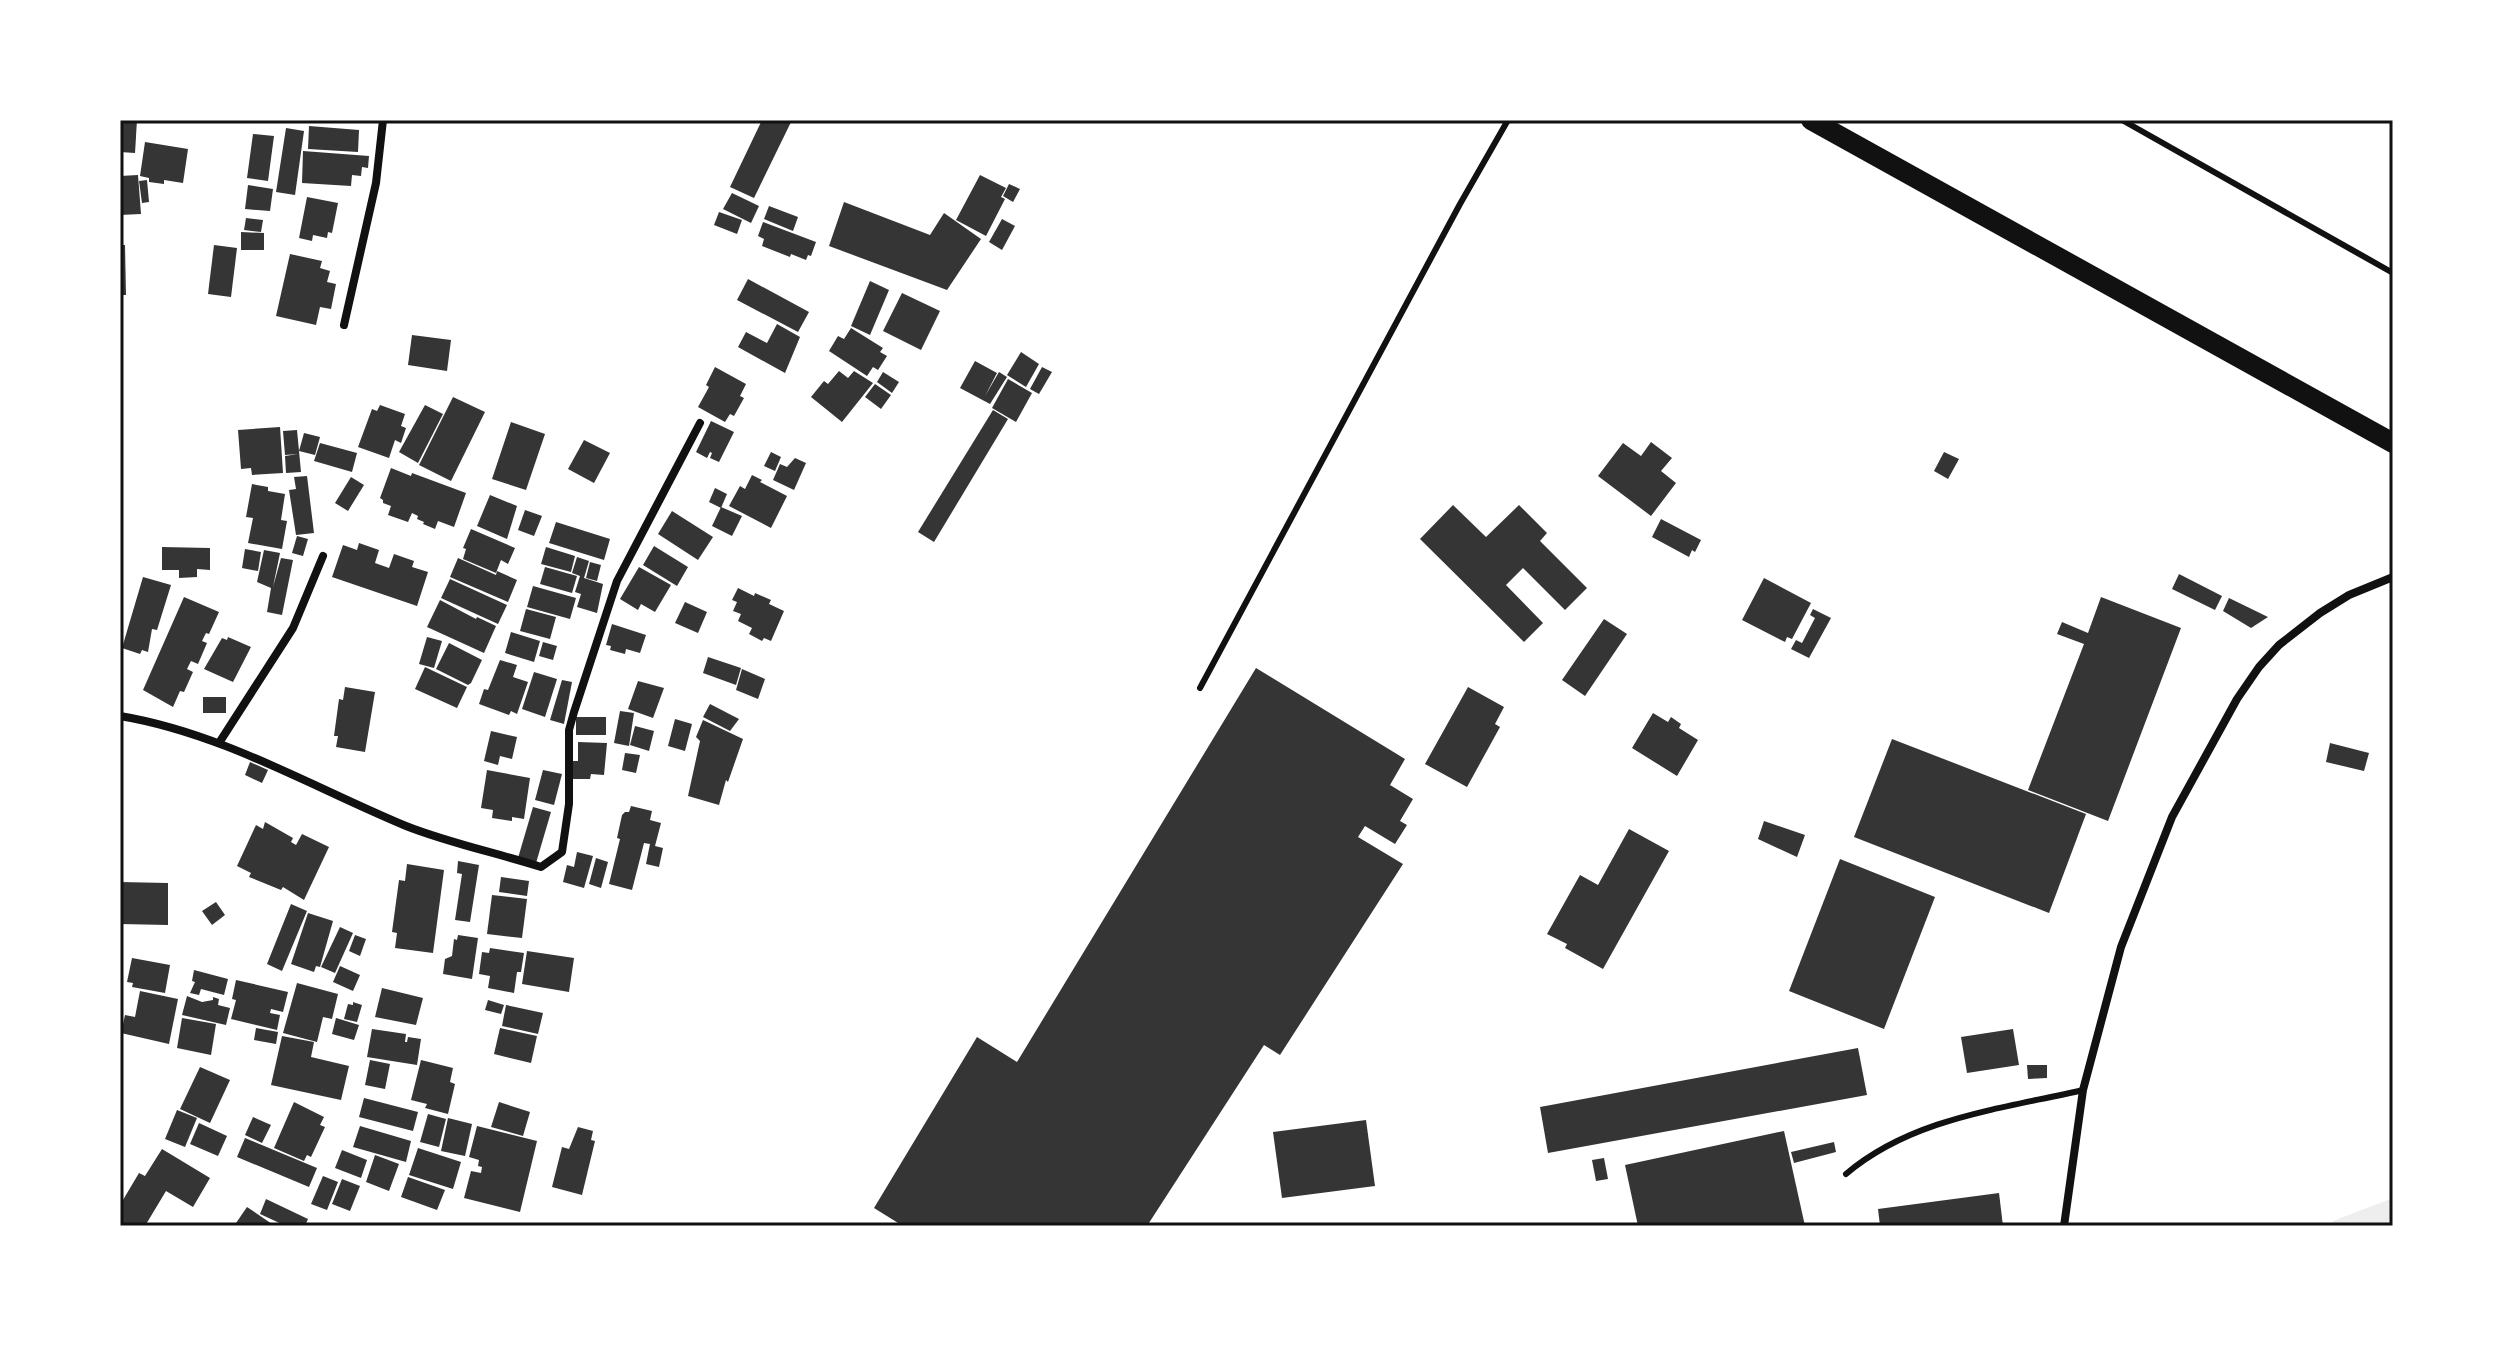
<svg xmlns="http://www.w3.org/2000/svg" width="2513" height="1346" viewBox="0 0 2513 1346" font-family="Cabin,sans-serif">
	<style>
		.green { fill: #eee }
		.building { fill: #353535 }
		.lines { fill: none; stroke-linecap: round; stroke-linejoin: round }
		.service { stroke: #111; stroke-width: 6 }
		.minor { stroke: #111; stroke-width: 8 }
		.trunk { stroke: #111; stroke-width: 20 }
		.neatline { fill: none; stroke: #111; stroke-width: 3 }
	</style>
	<rect width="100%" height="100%" fill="#fff"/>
	<path class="green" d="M2393,1198v28h-61l1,-5z"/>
	<g class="building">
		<path d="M120,120h17l-2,33 -15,-1z"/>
		<path d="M762,120h30l-38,78 -24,-11z"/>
		<path d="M309,126l50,4 -1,22 -50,-3z"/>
		<path d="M286,128l18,3 -9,64 -19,-3z"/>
		<path d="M253,134l21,2 -6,45 -21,-3z"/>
		<path d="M145,142l43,7 -5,34 -19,-3v4l-15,-2v-4l-9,-2z"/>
		<path d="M303,151l66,5 -1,12 -6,-1 -1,9 -9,-1 -1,11 -49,-3z"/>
		<path d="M138,175l3,39 -21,1v-39z"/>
		<path d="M980,175l26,13 -5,9 4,2 -19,37 -30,-16z"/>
		<path d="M147,180l2,22 -7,1 -3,-22z"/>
		<path d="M1009,184l11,5 -7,13 -10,-6z"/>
		<path d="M248,185l25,4 -3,22 -25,-2z"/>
		<path d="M732,193l27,13 -8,17 -28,-14z"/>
		<path d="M307,197l31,6 -6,30 -4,-1 -1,6 -14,-3 -1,6 -13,-3z"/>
		<path d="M844,202l86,33 14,-22 37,26 -34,51 -118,-44z"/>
		<path d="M769,206l29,11 -5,14 -29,-12z"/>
		<path d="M719,212l23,8 -5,14 -23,-9z"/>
		<path d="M246,218l17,2 -2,12 -17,-2z"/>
		<path d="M1002,219l13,7 -13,24 -13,-8z"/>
		<path d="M763,222l53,20 -5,14 -3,-1 -2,5 -15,-6 -1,3 -28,-11 2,-7 -6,-3z"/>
		<path d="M241,232l23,1v17h-23z"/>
		<path d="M120,245h5l1,50h-6z"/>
		<path d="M214,245l23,3 -6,49 -23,-3z"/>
		<path d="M290,254l32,7 -2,7 10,3 -3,11 9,2 -5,25 -11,-2 -4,18 -40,-9z"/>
		<path d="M748,279l61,33 -11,20 -61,-32z"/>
		<path d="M870,281l19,9 -19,45 -19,-9z"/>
		<path d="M902,293l38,18 -19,39 -38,-19z"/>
		<path d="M777,324l23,13 -15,36 -47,-26 8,-15 21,11z"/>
		<path d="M851,328l32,20 -3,4 7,4 -9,14 -5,-3 -6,9 -38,-25 9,-15 6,3z"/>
		<path d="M412,335l39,5 -4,31 -39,-6z"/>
		<path d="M1021,352l18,12 -13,23 -19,-12z"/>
		<path d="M975,361l22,12 -12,23 14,-24 8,5 -17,27 -30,-16z"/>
		<path d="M715,367l31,17 -6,12 4,2 -10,18 -4,-2 -5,8 -27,-15 11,-20 -3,-2z"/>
		<path d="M1042,367l10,5 -13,22 -9,-5z"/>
		<path d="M839,371l9,7 6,-7 19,12 -31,39 -31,-25 13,-16 4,3z"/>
		<path d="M883,372l16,10 -7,11 -15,-11z"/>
		<path d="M1008,379l24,14 -16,29 -24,-14z"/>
		<path d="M875,384l16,11 -10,14 -16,-12z"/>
		<path d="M453,397l32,15 -34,69 -32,-16z"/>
		<path d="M380,405l25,9 -4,12 5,2 -5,15 -6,-3 -6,18 -31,-11 14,-38 5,2z"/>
		<path d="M425,405l18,9 -25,49 -19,-11z"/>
		<path d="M993,410l15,9 -74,123 -16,-10z"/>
		<path d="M711,421l23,11 -15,30 -9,-4 2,-5 -2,-1 -3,6 -11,-6z"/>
		<path d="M511,422l34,12 -19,56 -34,-11z"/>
		<path d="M280,427l3,46 -31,2 -1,-7 -10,1 -3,-39z"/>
		<path d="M297,430l4,42 -15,1 -1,-17 13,-2 -13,1 -2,-24z"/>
		<path d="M304,433l16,4 -5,18 -16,-4z"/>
		<path d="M584,440l26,13 -16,30 -26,-14z"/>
		<path d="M1651,442l21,16 -11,13 15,12 -25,33 -53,-40 25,-33 18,13z"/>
		<path d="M320,443l37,10 -5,19 -38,-11z"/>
		<path d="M771,452l10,5 -6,14 -11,-5z"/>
		<path d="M1944,452l15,7 -11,20 -14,-8z"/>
		<path d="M795,458l11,5 -12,27 -21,-10 7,-16 7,3z"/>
		<path d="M391,468l20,8 1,-3 54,20 -12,34 -16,-6 -3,8 -12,-5 1,-2 -7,-3 1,-3 -6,-3 -4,9 -20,-7 3,-9 -8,-3v-3l-3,-2z"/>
		<path d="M752,475l10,5 -2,2 27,14 -16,32 -42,-22 11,-20 5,3z"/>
		<path d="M307,476l7,57 -18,2 -7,-45 7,-1 -2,-12z"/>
		<path d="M351,477l13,8 -16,26 -13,-8z"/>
		<path d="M252,484l16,3v4l17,3 -4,26 6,1 -5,28 -34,-6 5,-25 -7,-1z"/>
		<path d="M715,488l12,6 -6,14 -12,-6z"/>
		<path d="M490,495l27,11 -10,33 -30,-13z"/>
		<path d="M1453,505l33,32 33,-32 28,28 -7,8 47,47 -22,22 -42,-42 -17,17 37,38 -19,19 -104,-103z"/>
		<path d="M721,507l21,9 -10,20 -20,-10z"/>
		<path d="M525,510l17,6 -8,20 -16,-6z"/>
		<path d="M672,511l41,26 -15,23 -40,-26z"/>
		<path d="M1661,519l40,21 -6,12 -3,-2 -3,7 -37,-20z"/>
		<path d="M556,522l54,17 -6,21 -55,-17z"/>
		<path d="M471,529l44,19 -7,16 -7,-4 -5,13 -33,-14 3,-10 -3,-1z"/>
		<path d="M297,536l11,3 -5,17 -11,-3z"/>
		<path d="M359,543l20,7 -4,13 14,5 5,-14 20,7 -2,6 16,5 -11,34 -85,-29 11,-32 14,5z"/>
		<path d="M654,546l34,21 -11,19 -34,-21z"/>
		<path d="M162,547l48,1v22l-13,-1v8l-18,1v-8h-17z"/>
		<path d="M546,547l29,9 -4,16 -30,-8z"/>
		<path d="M245,549l16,3 -3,19 -16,-3z"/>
		<path d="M264,550l16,3 -7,34 8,-29 12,2 -11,55 -15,-3 4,-24 -14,-6z"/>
		<path d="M577,557l12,4 -5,17 19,6 -6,29 -20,-6 4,-13 -6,-2 5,-16 -8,-3z"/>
		<path d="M458,558l38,17 1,-4 20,9 -9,22 -58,-25z"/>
		<path d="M590,562l11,3 -4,16 -11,-3z"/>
		<path d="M545,567l32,9 -5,17 -32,-9z"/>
		<path d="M639,567l32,18 -16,27 -14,-8 -3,6 -18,-11z"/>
		<path d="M2179,574l43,22 -7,14 -43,-21z"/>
		<path d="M143,577l28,8 -14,45 -5,-1 -4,23 -6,-2 -2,4 -18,-6z"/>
		<path d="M1764,578l47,25 -19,36 -5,-2 -2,5 -43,-22z"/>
		<path d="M450,579l57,26 -9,19 -57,-26z"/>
		<path d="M533,586l43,12 -6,21 -43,-12z"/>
		<path d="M738,588l16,8 1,-3 16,7 -2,4 15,7 -13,30 -7,-3 -2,3 -13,-7 3,-6 -14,-7 3,-7 -8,-3 4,-9 -5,-2z"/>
		<path d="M184,597l35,15 -10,22 -3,-1 -4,8 5,2 -9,21 -7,-3 -4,8 6,3 -9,20 -4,-1 -7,16 -30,-17z"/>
		<path d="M2101,597l80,31 -73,193 -80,-31 56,-146 -27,-10 5,-12 26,11z"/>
		<path d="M2229,598l39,19 -17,11 -28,-17z"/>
		<path d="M440,600l36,19 1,-2 19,9 -12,27 -57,-26z"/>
		<path d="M685,602l22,10 -9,21 -23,-10z"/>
		<path d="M526,609l30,8 -6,22 -30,-8z"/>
		<path d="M1813,609l18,9 -22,40 -18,-9 5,-9 6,3 13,-25 -5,-3z"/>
		<path d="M1604,619l23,15 -42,62 -23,-16z"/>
		<path d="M612,624l34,11 -6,18 -14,-4 -1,5 -15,-4 1,-4 -5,-1z"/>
		<path d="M511,632l29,9 -6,21 -29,-9z"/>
		<path d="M228,637l23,10 -18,35 -29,-13 18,-31 5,2z"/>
		<path d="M427,637l15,4 -8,27 -15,-4z"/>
		<path d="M543,642l14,4 -4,14 -14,-4z"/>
		<path d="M449,643l33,17 -11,23 -3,2 -32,-16z"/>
		<path d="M708,657l33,11 -5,17 -33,-12z"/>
		<path d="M500,660l17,5 -4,12 15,5 -11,32 -6,-3 -2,4 -30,-11 5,-15 4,1z"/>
		<path d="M425,667l42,20 -10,21 -42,-19z"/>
		<path d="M1256,668l149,91 -15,26 23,14 -13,22 7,4 -12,19 -30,-18 -7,11 45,27 -123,191 -16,-10 -117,181h-244l-29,-18 103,-171 40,25z"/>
		<path d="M742,669l23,10 -7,20 -22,-9z"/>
		<path d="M534,672l23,7 -12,38 -23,-8z"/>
		<path d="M562,680l10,2 -8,42 -14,-4z"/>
		<path d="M638,681l26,7 -11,30 -25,-9z"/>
		<path d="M345,687l30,5 -10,60 -29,-5 2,-11h-4l5,-37 4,1z"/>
		<path d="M1468,687l36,20 -9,17 5,3 -33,60 -42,-23z"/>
		<rect x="203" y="697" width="23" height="16"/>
		<path d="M710,704l29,15 -9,12 -27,-14z"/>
		<path d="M620,711l14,2 -5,33 -15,-3z"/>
		<path d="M1653,713l15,9 3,-5 10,7 -2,4 19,12 -21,36 -45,-28z"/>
		<rect x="576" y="717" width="30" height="18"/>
		<path d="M675,719l17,5 -7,27 -17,-5z"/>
		<path d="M703,720l40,19 -15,43 -2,-2 -7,25 -31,-9 12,-55 -4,-4z"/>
		<path d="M635,726l19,5 -5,20 -19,-6z"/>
		<path d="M491,731l26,6 -5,22 -12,-3 -2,9 -14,-4z"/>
		<path d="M1892,739l194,75 -37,99 -195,-76z"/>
		<path d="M578,742l29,1 -3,32 -13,-1 -1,5h-18l1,-18h5z"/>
		<path d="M2330,743l39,10 -5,18 -38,-9z"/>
		<path d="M625,753l15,2 -4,18 -14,-3z"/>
		<path d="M250,762l18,8 -6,13 -17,-8z"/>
		<path d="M487,770l43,8 -6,41 -12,-2v4l-20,-3 1,-8 -12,-2z"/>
		<path d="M543,770l19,4 -8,31 -19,-5z"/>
		<path d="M631,806l21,5 -2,9 11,3 -6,23 8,2 -4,19 -13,-3 4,-20 -6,-1 -12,47 -23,-6 11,-45 -3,-1 5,-23 3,-3h4z"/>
		<path d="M533,807l18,5 -15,51 -18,-5z"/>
		<path d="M1764,821l41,14 -8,22 -39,-18z"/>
		<path d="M265,822l28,16 -2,4 5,3 6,-11 27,13 -25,53 -21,-13 -2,3 -32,-13 2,-4 -14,-7 19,-41 7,4z"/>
		<path d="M1629,829l40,22 -66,118 -38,-21 2,-4 -20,-10 33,-59 18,10z"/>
		<path d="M577,852l16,4 -9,32 -21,-6 4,-17 7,2z"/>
		<path d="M596,858l12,4 -7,26 -12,-4z"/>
		<path d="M1840,859l95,38 -51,132 -95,-38z"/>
		<path d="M458,861l21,4 -9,57 -15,-2 7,-46 -5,-1z"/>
		<path d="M407,864l37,6 -11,83 -38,-5 2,-15 -5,-1 7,-52 6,1z"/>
		<path d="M501,877l28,4 -2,15 -28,-4z"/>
		<path d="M120,882l48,1v42l-48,-1z"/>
		<path d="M492,895l35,4 -5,39 -35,-4z"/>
		<path d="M216,902l9,13 -13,10 -10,-14z"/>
		<path d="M291,904l16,7 -25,60 -15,-7z"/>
		<path d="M308,913l25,8 -13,46 -4,-1 -2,6 -23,-8z"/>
		<path d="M340,927l13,6 -18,40 -14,-6z"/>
		<path d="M355,935l11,4 -6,17 -11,-5z"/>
		<path d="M458,935l20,3 -6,41 -29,-5 2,-15 7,-3 2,-17 3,1z"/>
		<path d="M490,948l34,5 -3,19h-4l-3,21 -26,-5 2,-12 -11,-2 3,-22 7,1z"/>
		<path d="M527,951l47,7 -5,34 -47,-8z"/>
		<path d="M132,958l38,7 -5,28 -33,-6 1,-4 -6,-1z"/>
		<path d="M340,966l20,9 -7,16 -20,-9z"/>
		<path d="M194,970l34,9 -4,16 -23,-6 -2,6 -9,-2 5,-11 -3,-1z"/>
		<path d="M236,980l52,12 -5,20 -12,-3 -1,4 10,2 -3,15 -46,-11 5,-19 -4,-1z"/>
		<path d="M297,983l41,11 -6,25 -9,-2 -6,25 -34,-9z"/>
		<path d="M382,988l41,10 -7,27 -41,-8z"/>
		<path d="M140,991l38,8 -9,45 -48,-11 4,-18 10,2z"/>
		<path d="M187,996l15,6 11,-2v-3l6,2 -1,6 12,3 -4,17 -44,-10z"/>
		<path d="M488,1000l16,5 -3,9 -16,-4z"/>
		<path d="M353,1002l9,3 -5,17 -13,-3 4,-15 5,1z"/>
		<path d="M506,1005l37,8 -5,21 -36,-8z"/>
		<path d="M182,1018l34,6 -5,31 -34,-7z"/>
		<path d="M336,1018l23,7 -5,15 -22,-6z"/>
		<path d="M256,1028l22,4 -2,12 -22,-4z"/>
		<path d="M500,1028l37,8 -6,27 -37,-9z"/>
		<path d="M372,1029l34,5 -1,8h2l1,-5 13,2 -4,26 -50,-8z"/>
		<path d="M2013,1029l6,36 -52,8 -6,-36z"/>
		<path d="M282,1036l32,6 -3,15 38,9 -8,34 -70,-15z"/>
		<path d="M1858,1048l9,47 -319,58 -8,-46z"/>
		<path d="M370,1060l20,4 -5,25 -20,-4z"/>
		<path d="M421,1060l32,8 -3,14 5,2 -7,30 -23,-6 2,-4 -16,-4z"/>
		<path d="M2027,1065h20v13l-19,1z"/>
		<path d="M200,1067l30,13 -20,43 -30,-14z"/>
		<path d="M364,1098l54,14 -5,19 -54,-14z"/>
		<path d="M294,1102l30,15 -4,8 5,2 -14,30 -4,-2 -3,6 -30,-13z"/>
		<path d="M499,1102l31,10 -7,24 -32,-9z"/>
		<path d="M177,1110l20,8 -12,29 -20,-8z"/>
		<path d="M428,1114l18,5 -7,28 -19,-5z"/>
		<path d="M253,1117l18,8 -9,18 -17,-8z"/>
		<path d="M448,1118l24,6 -7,32 -24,-5z"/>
		<path d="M1366,1120l9,66 -93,12 -9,-66z"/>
		<path d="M199,1123l28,13 -9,20 -28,-12z"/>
		<path d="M360,1126l51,15 -5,21 -53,-15z"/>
		<path d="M477,1126l60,15 -17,71 -56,-14 7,-27 10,2 1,-6 -4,-1 1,-6 -10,-3z"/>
		<path d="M578,1127l15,4 -2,9 4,1 -13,54 -30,-8 10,-40 7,2z"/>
		<path d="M1784,1131l21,95h-167l-13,-61z"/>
		<path d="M245,1138l72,30 -8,19 -72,-30z"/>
		<path d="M1834,1142l2,10 -42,11 -3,-11z"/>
		<path d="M418,1148l43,14 -8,27 -44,-14z"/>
		<path d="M162,1149l48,29 -17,29 -27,-16 -21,35h-25v-21l19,-32 6,3z"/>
		<path d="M342,1150l25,10 -6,18 -26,-10z"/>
		<path d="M375,1155l24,9 -10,27 -23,-9z"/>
		<path d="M1604,1158l4,21 -12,2 -4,-21z"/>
		<path d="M323,1176l15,6 -11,28 -16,-6z"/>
		<path d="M408,1177l37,13 -8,20 -36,-13z"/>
		<path d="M342,1179l18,7 -10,25 -18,-7z"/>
		<path d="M1999,1193l4,33h-123l-2,-17z"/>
		<path d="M266,1199l42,20 -3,7h-19l-26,-12z"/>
		<path d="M247,1207l28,19h-41z"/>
	</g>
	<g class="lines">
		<g class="service">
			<path d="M2122,120l271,153"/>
			<path d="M1200,688l260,-484 48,-84"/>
			<path d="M1846,1174c66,-56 155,-65 237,-84"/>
		</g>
		<g class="minor">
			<path d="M344,325l32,-142 7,-63"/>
			<path d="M120,716c102,17 192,71 286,110 43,17 91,27 135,41l21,-15 7,-48v-74l5,-18 43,-131 83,-158"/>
			<path d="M219,743l74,-115 30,-72"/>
			<path d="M2064,1226l19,-136 38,-143 51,-130 65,-118 22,-32 20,-22 41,-32 29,-18 44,-18"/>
		</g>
		<path class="trunk" d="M1811,120l582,323"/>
	</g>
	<rect width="2513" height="1346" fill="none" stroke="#ffffff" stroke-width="244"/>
	<rect x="122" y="122" width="2269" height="1102" class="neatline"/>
</svg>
